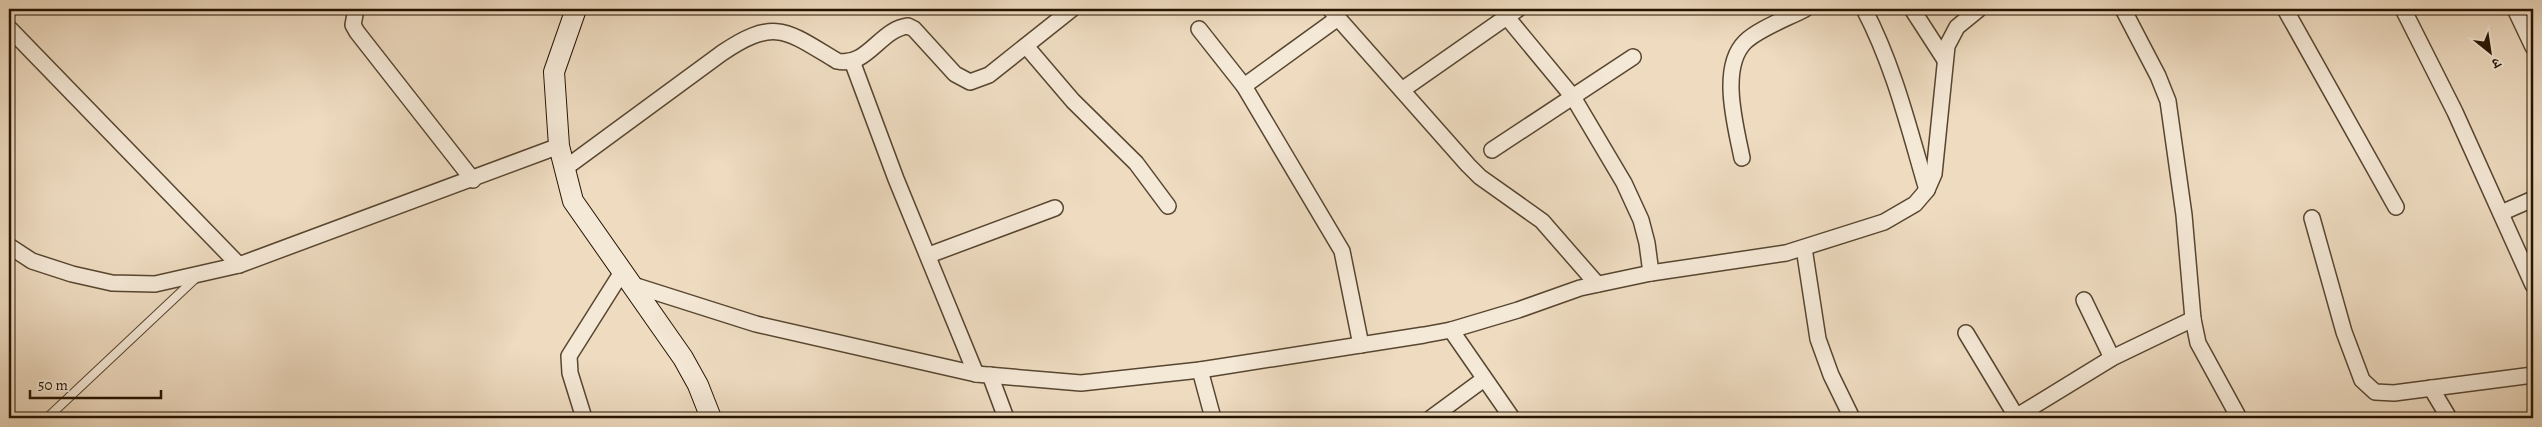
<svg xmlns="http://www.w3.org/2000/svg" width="2542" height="427" viewBox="0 0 2542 427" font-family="Alegreya,'Noto Serif Devanagari',serif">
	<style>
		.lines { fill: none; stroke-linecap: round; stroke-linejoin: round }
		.lane-casing { stroke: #584630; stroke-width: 10 }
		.street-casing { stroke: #584630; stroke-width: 18 }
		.secondary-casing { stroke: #261400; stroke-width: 22 }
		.lane { stroke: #f4e8d6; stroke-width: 8 }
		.street { stroke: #f4e8d6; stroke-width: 15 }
		.secondary { stroke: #f4e8d6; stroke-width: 20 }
	</style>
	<rect width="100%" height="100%" fill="#eedbc0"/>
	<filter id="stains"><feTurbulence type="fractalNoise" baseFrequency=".004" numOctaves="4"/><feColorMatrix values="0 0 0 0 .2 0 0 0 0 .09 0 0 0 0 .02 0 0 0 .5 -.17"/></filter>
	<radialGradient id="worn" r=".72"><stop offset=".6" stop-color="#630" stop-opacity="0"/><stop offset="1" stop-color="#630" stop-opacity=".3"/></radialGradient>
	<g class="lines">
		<defs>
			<path id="lane" d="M47,418l150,-141"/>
			<g id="street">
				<path d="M356,9l-3,16 4,7 116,148"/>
				<path d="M1330,9l138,156 12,12 62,44 55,63"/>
				<path d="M1864,9c30,57 45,120 63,181"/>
				<path d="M1912,9l33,51"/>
				<path d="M2123,9l35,67 10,25 16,114 9,104 5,24 41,75"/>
				<path d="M2285,9l111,198"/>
				<path d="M2403,9l52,103 78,173"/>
				<path d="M2515,9l18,38"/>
				<path d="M1506,16l67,81 51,86 17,37 6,23 4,30"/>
				<path d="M9,28l230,237"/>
				<path d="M1199,29l45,57 98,165 19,94"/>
				<path d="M1026,46l47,55 63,62 32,43"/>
				<path d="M852,61l44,118 80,195"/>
				<path d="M1244,86l94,-68"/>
				<path d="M1402,90l116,-81"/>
				<path d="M1492,150l141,-93"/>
				<path d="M1742,158c-6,-31 -23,-90 3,-116 13,-13 43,-24 60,-33"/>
				<path d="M564,169l158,-116c53,-36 65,-22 115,8 30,7 43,-32 71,-35l6,3 41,45 15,8 19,-7 83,-66"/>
				<path d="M2501,213l32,-14"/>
				<path d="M2312,218l32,114 18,48 13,12 19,1 139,-18"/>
				<path d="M9,246l23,15 40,13 40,9 43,1 84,-19 320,-119"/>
				<path d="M1804,248l14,91 13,36 21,43"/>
				<path d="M929,255l126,-47"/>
				<path d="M630,284l126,40 220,50 105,9 119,-13 224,-35 27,-5 67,-20 62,-22 71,-15 135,-20 98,-31 31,-18 12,-14 7,-16 13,-128 10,-19 22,-18"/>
				<path d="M2084,300l28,58"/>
				<path d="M1451,330l61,88"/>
				<path d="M1966,333l50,83"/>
				<path d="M1200,370l13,48"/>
				<path d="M990,375l16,43"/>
				<path d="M2431,388l18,30"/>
				<path d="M584,418l-14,-45 -1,-17 53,-84"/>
				<path d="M1431,418l53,-39"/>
				<path d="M2014,418l98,-60 81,-39"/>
			</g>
			<path id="secondary" d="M576,9l-22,63 5,74 14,55 110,157 15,27 13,33"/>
		</defs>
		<use href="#lane" class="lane-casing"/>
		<use href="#street" class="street-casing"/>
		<use href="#secondary" class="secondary-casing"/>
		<use href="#lane" class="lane"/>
		<use href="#street" class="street"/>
		<use href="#secondary" class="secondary"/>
	</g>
	<rect width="2542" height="427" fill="none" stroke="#eedbc0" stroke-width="30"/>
	<rect x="10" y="10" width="2522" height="407" fill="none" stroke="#261400" stroke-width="2.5"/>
	<rect x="15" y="15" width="2512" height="397" fill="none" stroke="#261400"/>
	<g transform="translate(2490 52) rotate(150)" stroke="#f4e8d6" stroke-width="4" paint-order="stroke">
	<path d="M0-4L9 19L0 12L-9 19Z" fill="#261400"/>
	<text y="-8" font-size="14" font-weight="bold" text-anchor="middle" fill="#261400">उ</text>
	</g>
	<path d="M30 390v8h131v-8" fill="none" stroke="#261400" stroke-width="2.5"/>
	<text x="38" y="390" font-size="15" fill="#261400" stroke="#f4e8d6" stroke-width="4" paint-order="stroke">50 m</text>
	<rect width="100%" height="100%" filter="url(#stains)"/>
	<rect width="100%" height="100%" fill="url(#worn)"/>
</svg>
